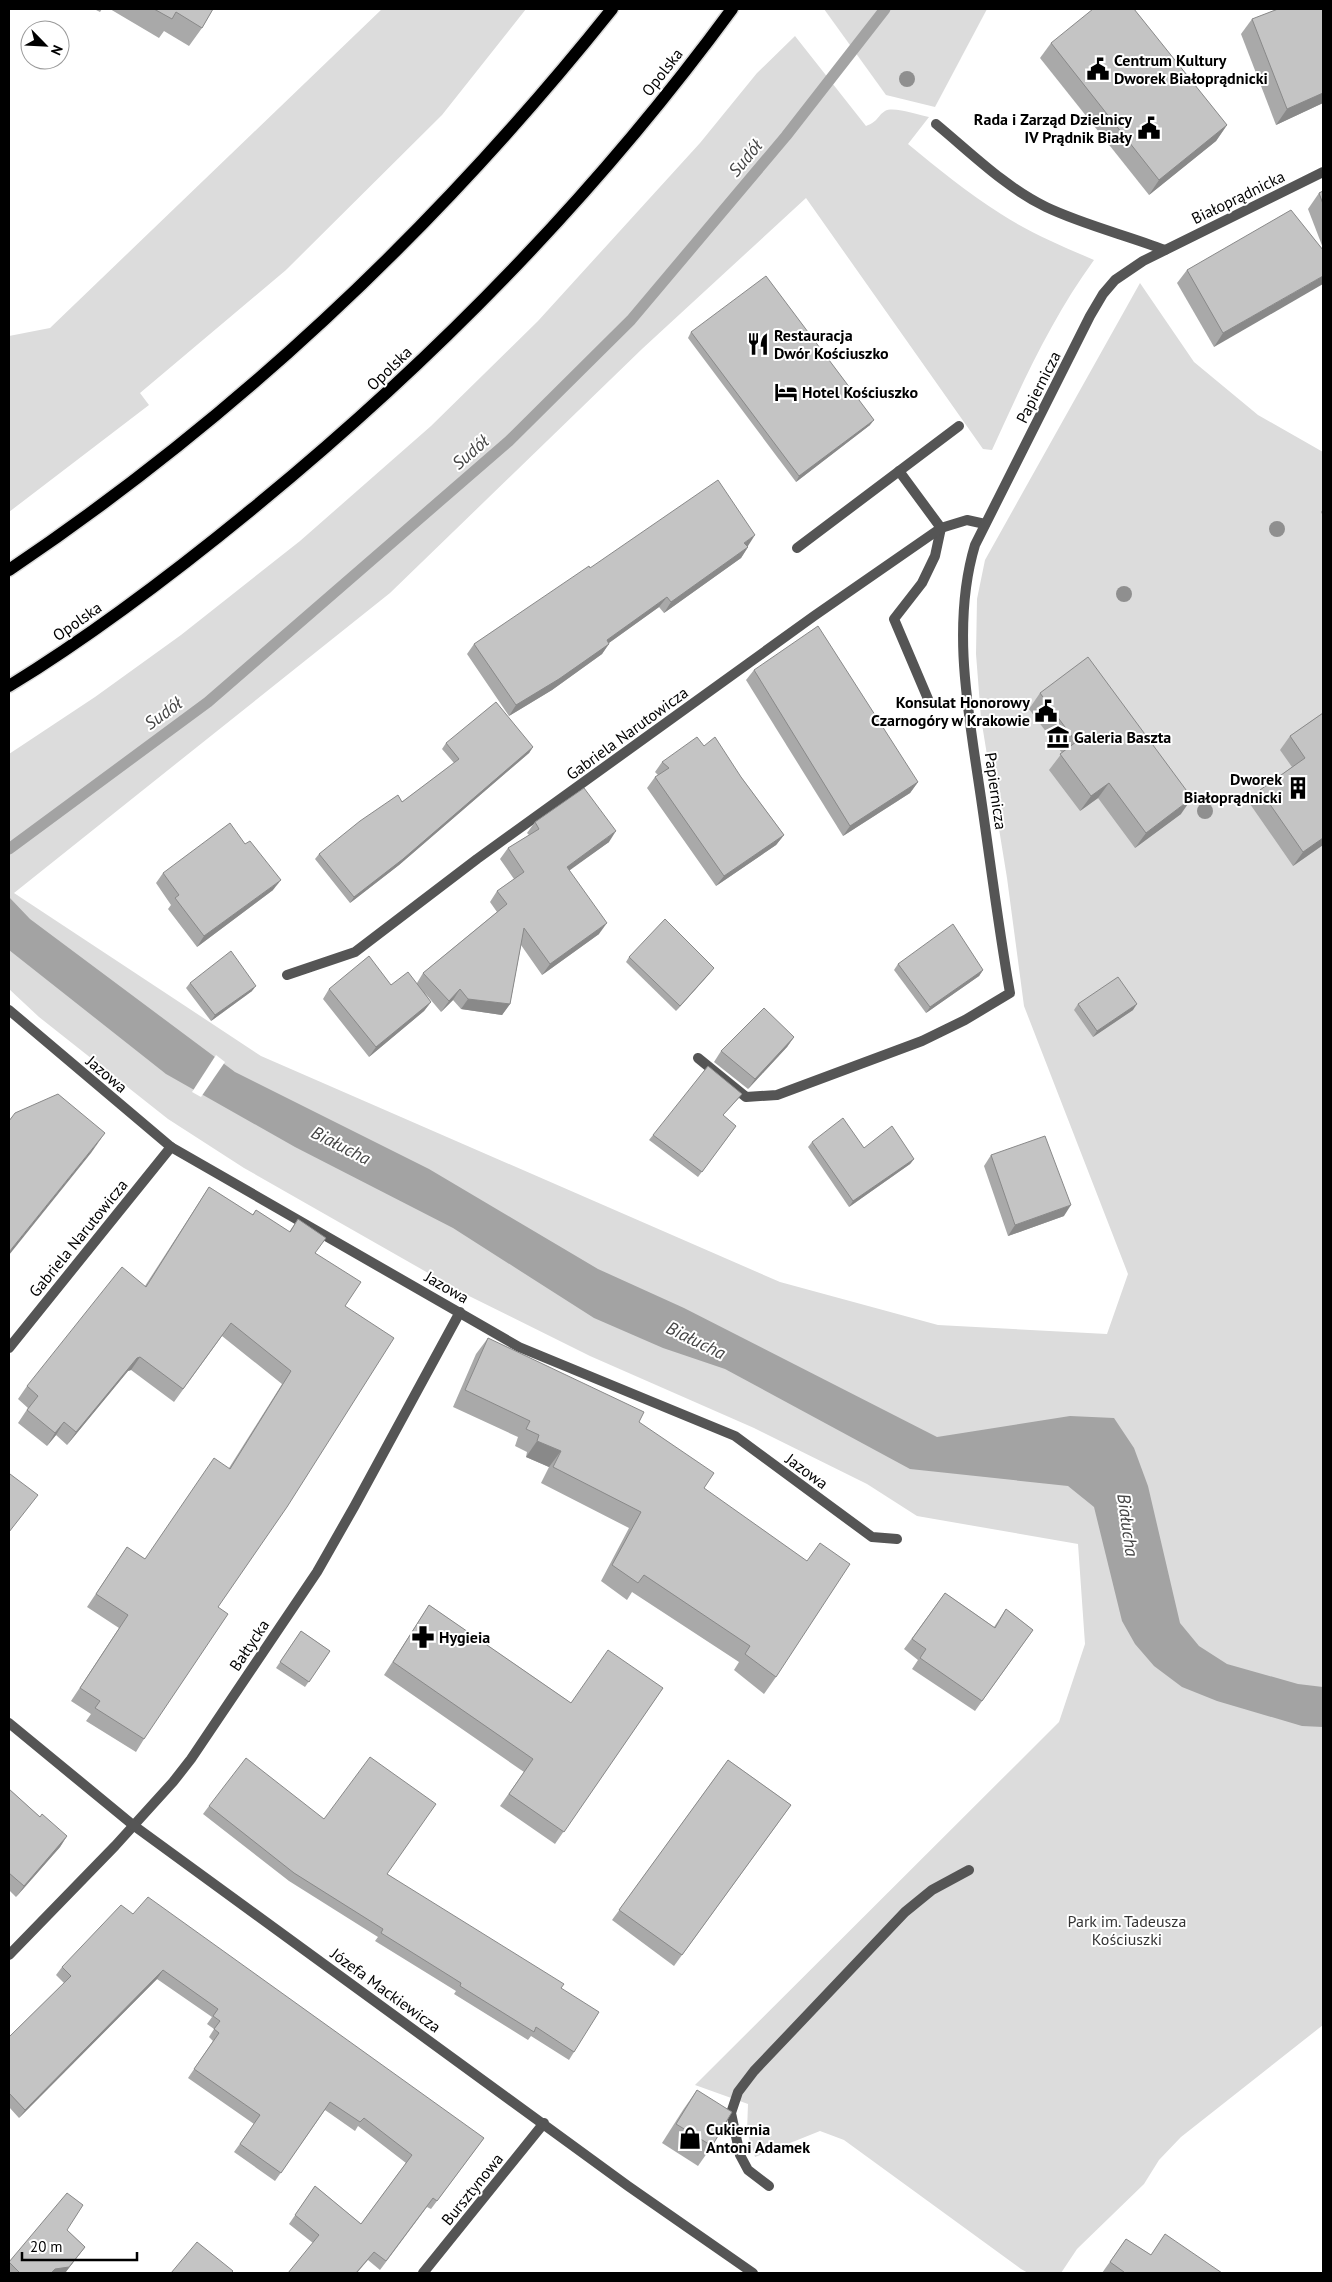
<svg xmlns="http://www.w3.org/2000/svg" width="1332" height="2282" viewBox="0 0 1332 2282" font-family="'PT Sans',sans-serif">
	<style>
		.green { fill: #dcdcdc }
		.water { fill: #a3a3a3 }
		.pier { fill: #fff }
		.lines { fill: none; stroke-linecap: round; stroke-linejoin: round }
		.stream { stroke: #a3a3a3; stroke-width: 11 }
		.primary-casing { stroke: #dbdbdb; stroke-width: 15 }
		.service { stroke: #555; stroke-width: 10 }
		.minor { stroke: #555; stroke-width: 10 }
		.tertiary { stroke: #555; stroke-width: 10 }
		.primary { stroke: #000; stroke-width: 12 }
		.tree { fill: #8f8f8f }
		.wall { fill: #a9a9a9 }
		.shaded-wall { fill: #898989 }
		.building { fill: #c4c4c4; stroke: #898989 }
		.labels { text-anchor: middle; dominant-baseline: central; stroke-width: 4; stroke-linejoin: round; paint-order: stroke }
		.poi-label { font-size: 16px; font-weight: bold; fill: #000; stroke: #fff; text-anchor: start }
		.street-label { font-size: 16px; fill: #000; stroke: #fff }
		.park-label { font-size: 16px; fill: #333; stroke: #fff }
		.water-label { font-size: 18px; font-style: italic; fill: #444; stroke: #fff }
	</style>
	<rect width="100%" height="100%" fill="#fff"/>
	<g class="green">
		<path d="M382,9h144l-84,106 -156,155 -146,123 9,12 -140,107v-176l41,-8z"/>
		<path d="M824,9h163l-52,98 -49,-12z"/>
		<path d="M795,36l71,90c13,-5 11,-10 19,-15 8,-5 34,4 44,6l-21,27c30,25 60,49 93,70 29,19 61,32 93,46 -43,59 -72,124 -102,190l-9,-1 -177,-251 -164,151 -252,244 -376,300 247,163 519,226 158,43 169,9 21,-60 -104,-268 -17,-128 -26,-160 -5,-64 1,-55 8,-39 155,-277 54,79 64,53 65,37v1573l-142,112 -22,23 -15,24 -67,65 -16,24h-33l-7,-4 -177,-129 -24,-9 -65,26 -8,-26 1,-27 -53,-19 364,-363 26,-78 -7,-100 -161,-28 -50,-32 -113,-56 -164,-72 -125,-62 -221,-126 -76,-49 -129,-102 -30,-28v-235l86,-57 86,-62 119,-94 131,-115 107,-105 162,-178 57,-70z"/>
	</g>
	<path class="water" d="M9,897l21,22 205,153 194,97 169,100 86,39 253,129 133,-21 44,2 20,30 14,38 32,137 19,23 28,18 71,20 25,3v40l-21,-1 -85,-25 -35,-14 -28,-21 -19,-22 -13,-23 -28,-114 -26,-21 -158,-17 -185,-100 -62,-21 -69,-30 -141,-90 -158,-81 -129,-73 -157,-124z"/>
	<path class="pier" d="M216,1055l9,7 -24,35 -9,-5z"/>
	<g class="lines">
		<path class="stream" d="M9,849l199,-147 301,-261 122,-121 155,-184 99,-127"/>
		<defs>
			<g id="primary">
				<path d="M9,570c229,-154 431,-346 603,-561"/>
				<path d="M9,686c85,-52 165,-113 242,-176 180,-147 344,-314 481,-501"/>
			</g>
		</defs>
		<use href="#primary" class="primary-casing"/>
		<g class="service">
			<path d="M936,124c35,29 69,63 110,83 38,18 80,28 119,43"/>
			<path d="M899,471l42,57 -6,28 -13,27 -28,36 34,80"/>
			<path d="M797,548l162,-122"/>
			<path d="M769,2186l-21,-16 -8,-15 -9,-42 7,-21 16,-21 151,-159 27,-22 37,-20"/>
		</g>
		<g class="minor">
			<path d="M287,975l68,-23 122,-93 337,-243 127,-88 26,-8 18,4"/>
			<path d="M9,1010l162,137 348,200 216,89 137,101 25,2"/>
			<path d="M698,1058l48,39 31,-2 145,-54 43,-21 45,-27c-11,-62 -19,-126 -28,-188 -12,-85 -32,-177 -7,-260l115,-229 13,-22 12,-14 28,-19 180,-89"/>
			<path d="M9,1348l162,-201"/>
			<path d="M9,1955l106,-109 58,-64 18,-23 126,-187 37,-65 106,-195"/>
			<path d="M423,2273l121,-150"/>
		</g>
		<path class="tertiary" d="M9,1723l124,102 495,361 125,87"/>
		<use href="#primary" class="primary"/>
	</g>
	<g class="tree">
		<circle cx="907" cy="79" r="8"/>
		<circle cx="1277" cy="529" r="8"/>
		<circle cx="1124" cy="594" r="8"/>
		<circle cx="1205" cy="811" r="8"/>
	</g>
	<g class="wall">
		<path d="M94,9h8l-2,3z"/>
		<path d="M110,9h103l-11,19 -13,18 -25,-15 -5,7z"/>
		<path d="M1323,9v94l-47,22 -35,-91 11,-15z"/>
		<path d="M1051,43l176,82 -11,16 -67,54 -109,-137z"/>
		<path d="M1323,191v57l-15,-39 11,-16z"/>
		<path d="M1323,250l-109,97 -37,-64 10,-13z"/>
		<path d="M691,332l179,93 -74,57 -108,-144z"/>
		<path d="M1323,509v7l-2,-4z"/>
		<path d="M748,546v1l-7,11 -77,55 -5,-6 -50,36 -7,11 -50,36 -43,26 -42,-62 7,-10 116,-76z"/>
		<path d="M754,670l164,112 -8,11 -67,43 -97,-156z"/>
		<path d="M1040,693l141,121 -46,34 -37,-50 -18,13 -31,-41 13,-17 -33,-44z"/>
		<path d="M1323,713v132l-30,21 -43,-62 10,-14 32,-23 -12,-17 10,-14z"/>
		<path d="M446,743l87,4 -4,6 -130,112 -49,38 -35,-44 4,-5 83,-52 52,-39 -12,-14z"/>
		<path d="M704,746l37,31 43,58 -8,10 -60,41 -69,-98 8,-11 3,-2 -3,-3 7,-10z"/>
		<path d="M535,822l74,20 -40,28 30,64 -57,41 -21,-30 -11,59 -8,11 -41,-6 -8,-9 -12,12 -16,-19 6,9 -7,9 -55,46 -46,-58 6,-10 88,-6 6,-10 74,-61 -7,-10 7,-11 17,-12 -14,-20 8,-11 21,-13 -2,-2z"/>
		<path d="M163,873l110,17 -76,57 -29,-38 3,-4 -15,-22z"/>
		<path d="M629,957l81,16 -34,38 -50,-49z"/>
		<path d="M898,964l85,6 -4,6 -53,37 -32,-43z"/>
		<path d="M190,983l62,8 -41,30 -25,-33z"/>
		<path d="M1078,1004l55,6 -40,27 -19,-27z"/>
		<path d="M794,1037l-7,10 -39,42 -34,-27 7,-11z"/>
		<path d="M742,1094l-4,5 -15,16 13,11 -38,51 -49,-37 4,-5z"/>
		<path d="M812,1142l52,6 50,11 -4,5 -61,43 -41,-60z"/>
		<path d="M991,1155l73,61 -56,20 -24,-70z"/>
		<path d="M209,1187l43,28 4,-5 33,22 9,-13 17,34 30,53 -127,301 -74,132 -8,13 -50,-31 5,-7 -20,-13 48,-73 -32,-21 40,-60 18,12 84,-91 53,-84 -60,-48 -48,66 -43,-32 -3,1 -61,74 -11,-10 -9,11 -29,-23 10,-15 -10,-9 9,-13 118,-100z"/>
		<path d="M488,1338l151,84 65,66 72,189 -12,17 -30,-24 5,-8 -107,-70 -5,8 -26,-19 28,-53 -88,-45 8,-16 -23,-10 1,-5 -12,-6 3,-9 -65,-30 23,-53z"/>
		<path d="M945,1593l49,34 12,-18 27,21 -58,81 -63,-42 6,-9 -14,-11z"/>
		<path d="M429,1605l142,98 92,-15 -108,156 -55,-38 24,-34 -140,-97z"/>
		<path d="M301,1631l29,20 -25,36 -29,-19z"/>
		<path d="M728,1760l63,45 -117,161 -62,-46z"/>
		<path d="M9,1789l31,28 27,19 -7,11 -44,50 -7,-7z"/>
		<path d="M209,1806l178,68 174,114 13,64 -5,8 -38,-24 -3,4 -74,-46 2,-3 -81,-50 3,-4 -89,-56 -86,-67z"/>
		<path d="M133,1914l351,224 -53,71 -4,-2 -47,63 -12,-10 -11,13h-69l25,-30 -24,-19 26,-38 46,38 45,-61 -48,-37 -3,5 -30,-21 -50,71 -41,-29 20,-28 -66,-46 25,-37 -4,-4 5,-8 -7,-5 5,-7 -55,-38 -138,139 -10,-11v-70l55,-54 -8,-8 6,-8z"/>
		<path d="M697,2090l15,56 -14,20 -36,-23 21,-33z"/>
		<path d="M67,2230l18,17 -20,26h-56v-11z"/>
		<path d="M1126,2239l25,16 71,18h-120z"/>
	</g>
	<g class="shaded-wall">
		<path d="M1323,93v10l-47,22 11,-16z"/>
		<path d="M1227,125l-11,16 -67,54 10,-15z"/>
		<path d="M1323,276v8l-109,63 9,-14z"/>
		<path d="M874,420l-4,5 -74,57 3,-6z"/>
		<path d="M755,535l-7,11 -11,7 7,-10z"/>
		<path d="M748,547l-7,11 -77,55 7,-11z"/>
		<path d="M667,597l-8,10 -60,43 8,-10z"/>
		<path d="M609,644l-7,10 -50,36 -43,26 7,-11z"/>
		<path d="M533,747l-4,6 -130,112 -49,38 4,-6z"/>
		<path d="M918,782l-8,11 -67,43 7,-10z"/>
		<path d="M1109,783l-11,15 -18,13 11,-15z"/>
		<path d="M1192,798l-11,16 -46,34 11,-15z"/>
		<path d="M616,831l-7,11 -50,36 8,-11z"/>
		<path d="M784,835l-8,10 -60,41 8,-10z"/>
		<path d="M1323,838v7l-30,21 10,-14z"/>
		<path d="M281,880l-8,10 -76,57 7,-11z"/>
		<path d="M607,923l-8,11 -57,41 8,-11z"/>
		<path d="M714,968l-4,5 -34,38 4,-5z"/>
		<path d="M983,970l-4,6 -53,37 4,-6z"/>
		<path d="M256,986l-4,5 -41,30 4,-6z"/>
		<path d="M460,989l-7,11 -12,12 8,-11z"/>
		<path d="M468,999l42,5 -8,11 -41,-6z"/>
		<path d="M431,1002l-7,9 -55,46 7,-10z"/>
		<path d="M1137,1004l-4,6 -40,27 4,-6z"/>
		<path d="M794,1037l-7,10 -39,42 7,-10z"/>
		<path d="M105,1133l-14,20 -82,102v-3z"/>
		<path d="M914,1159l-4,5 -61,43 4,-6z"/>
		<path d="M1071,1205l-7,11 -56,20 7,-11z"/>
		<path d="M140,1357l-9,13 -3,1 -61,74 9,-13 61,-74z"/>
		<path d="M64,1422l-8,13 -9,11 8,-13z"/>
		<path d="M537,1441l24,10 -12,16 -23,-10z"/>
		<path d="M67,1836l-7,11 -44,50 8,-11z"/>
		<path d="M163,1970l-6,9 -138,139 6,-8z"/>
		<path d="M85,2247l-20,26h-14l4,-4z"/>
	</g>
	<g class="building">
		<path d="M154,9h59l-11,19 -26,-16 -4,7z"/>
		<path d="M1093,9h41l93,116 -68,55 -108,-137z"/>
		<path d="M1278,9h45v84l-36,16 -35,-90z"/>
		<path d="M1323,191v13l-4,-11z"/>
		<path d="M1291,210l32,40v26l-100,57 -36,-63z"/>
		<path d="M766,276l108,144 -75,56 -108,-144z"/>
		<path d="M718,480l37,55 -11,8 4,4 -77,55 -4,-5 -60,43 2,4 -50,35 -43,26 -42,-61 115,-78 1,2z"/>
		<path d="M818,626l100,156 -68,44 -96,-156z"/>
		<path d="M1088,657l104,141 -46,35 -37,-50 -18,13 -31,-42 16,-12 -36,-49z"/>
		<path d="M496,702l37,45 -130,112 -49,38 -35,-43 41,-33 38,-26 4,7 57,-43 -13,-16z"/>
		<path d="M1323,713v125l-20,14 -43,-62 45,-32 -15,-22z"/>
		<path d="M697,737l7,9 11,-9 26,40 43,58 -60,41 -69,-99 14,-9 -7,-6z"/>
		<path d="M584,788l32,43 -49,36 40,56 -57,41 -26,-36 -14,76 -42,-5 -8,-10 -11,12 -26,-28 84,-69 -10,-13 27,-19 -16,-24 31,-19 -4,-7z"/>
		<path d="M230,823l15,21 5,-3 31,39 -77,56 -29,-38 4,-3 -16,-22z"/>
		<path d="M665,919l49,49 -34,38 -51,-49z"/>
		<path d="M953,924l30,46 -53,37 -32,-43z"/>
		<path d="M231,951l25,35 -41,29 -25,-32z"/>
		<path d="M369,956l22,29 17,-13 23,30 -55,45 -47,-58z"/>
		<path d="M1118,977l19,27 -40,27 -19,-27z"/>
		<path d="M764,1008l30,29 -39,42 -34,-28z"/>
		<path d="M708,1066l34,28 -19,21 13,11 -34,46 -49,-37z"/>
		<path d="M58,1094l47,39 -96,119v-131l6,-8z"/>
		<path d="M843,1118l21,30 28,-22 22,33 -61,42 -41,-59z"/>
		<path d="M1045,1136l26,69 -56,20 -24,-70z"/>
		<path d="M209,1187l44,28 3,-5 34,22 8,-13 28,19 -11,15 46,29 -16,24 49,32 -107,169 -69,100 10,7 -84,125 -49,-31 5,-7 -20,-13 48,-73 -32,-21 31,-47 18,12 69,-101 16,11 61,-98 -60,-48 -48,66 -43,-32 -3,1 -61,74 -12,-10 -9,11 -28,-23 11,-14 -11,-10 95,-119 24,20z"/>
		<path d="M488,1338l156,74 -5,10 75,51 -10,15 103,73 13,-18 30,21 -74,113 -31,-23 5,-8 -106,-71 -6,8 -26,-18 29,-53 -88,-45 8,-16 -24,-10 2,-6 -13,-6 4,-8 -65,-31z"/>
		<path d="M10,1474l28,21 -29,37v-55z"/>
		<path d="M945,1593l50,35 11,-19 27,21 -51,71 -62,-43 6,-9 -14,-10z"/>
		<path d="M429,1605l142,98 37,-53 55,38 -99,144 -55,-38 24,-35 -140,-97z"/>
		<path d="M301,1631l29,20 -21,31 -29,-20z"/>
		<path d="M370,1757l66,47 -49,70 177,110 -3,4 38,24 -25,40 -38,-25 -2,5 -74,-46 1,-3 -80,-50 2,-4 -89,-56 -85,-67 37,-48 78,61z"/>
		<path d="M728,1760l63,45 -109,150 -63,-45z"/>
		<path d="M9,1789l31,28 2,-3 25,22 -43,50 -15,-13z"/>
		<path d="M148,1897l336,241 -47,63 -4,-3 -47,63 -12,-9 -18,21h-68l31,-38 -24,-20 20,-29 46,38 51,-69 -48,-37 -4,4 -30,-20 -49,71 -41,-29 20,-29 -66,-46 25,-36 -5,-4 6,-8 -7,-5 5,-7 -55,-39 -138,140 -16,-17v-56l62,-61 -9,-9 59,-62 12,9z"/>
		<path d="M697,2090l35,22 -20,34 -36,-22z"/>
		<path d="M67,2193l16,12 -16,25 18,17 -16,20 -14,2 -4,4h-31l-11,-11z"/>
		<path d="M1165,2234l57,39h-99l1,-1 -14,-10 16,-23 25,16z"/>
		<path d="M197,2242l36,29 -2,2h-60z"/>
	</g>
	<defs>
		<symbol id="civic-bare" viewBox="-9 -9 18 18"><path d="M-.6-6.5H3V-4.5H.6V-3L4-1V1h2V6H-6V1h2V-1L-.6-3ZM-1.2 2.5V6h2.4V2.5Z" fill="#000" stroke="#fff" stroke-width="2.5" paint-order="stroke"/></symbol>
		<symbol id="restaurant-bare" viewBox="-9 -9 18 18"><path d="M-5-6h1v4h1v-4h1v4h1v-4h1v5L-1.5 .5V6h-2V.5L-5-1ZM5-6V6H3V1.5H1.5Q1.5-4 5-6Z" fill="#000" stroke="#fff" stroke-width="2.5" paint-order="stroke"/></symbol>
		<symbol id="hotel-bare" viewBox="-9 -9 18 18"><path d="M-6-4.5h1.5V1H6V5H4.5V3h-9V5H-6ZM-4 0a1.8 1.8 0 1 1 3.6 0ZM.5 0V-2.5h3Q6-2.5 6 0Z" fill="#000" stroke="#fff" stroke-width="2.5" paint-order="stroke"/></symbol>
		<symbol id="museum-bare" viewBox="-9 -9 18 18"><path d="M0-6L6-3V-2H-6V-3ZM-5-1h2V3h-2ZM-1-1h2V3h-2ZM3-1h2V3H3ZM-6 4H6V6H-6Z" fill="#000" stroke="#fff" stroke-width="2.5" paint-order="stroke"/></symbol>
		<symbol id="building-bare" viewBox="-9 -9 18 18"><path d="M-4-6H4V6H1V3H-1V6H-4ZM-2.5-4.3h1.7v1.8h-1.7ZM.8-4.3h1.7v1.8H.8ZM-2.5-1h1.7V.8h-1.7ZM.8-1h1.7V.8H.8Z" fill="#000" stroke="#fff" stroke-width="2.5" paint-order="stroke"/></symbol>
		<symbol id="pharmacy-bare" viewBox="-9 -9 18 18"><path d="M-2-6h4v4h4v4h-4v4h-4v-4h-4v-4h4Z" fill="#000" stroke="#fff" stroke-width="2.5" paint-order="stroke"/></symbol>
		<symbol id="shop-bare" viewBox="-9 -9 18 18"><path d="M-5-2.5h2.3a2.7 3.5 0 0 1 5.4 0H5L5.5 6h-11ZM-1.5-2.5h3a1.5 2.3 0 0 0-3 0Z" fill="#000" stroke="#fff" stroke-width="2.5" paint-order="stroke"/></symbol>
	</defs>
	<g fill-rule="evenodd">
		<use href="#civic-bare" x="1082" y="53" width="32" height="32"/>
		<use href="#civic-bare" x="1133" y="112" width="32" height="32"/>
		<use href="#restaurant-bare" x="742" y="328" width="32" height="32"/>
		<use href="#hotel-bare" x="770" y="376" width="32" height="32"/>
		<use href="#civic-bare" x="1030" y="695" width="32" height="32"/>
		<use href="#museum-bare" x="1042" y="721" width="32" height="32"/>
		<use href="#building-bare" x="1282" y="772" width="32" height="32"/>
		<use href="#pharmacy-bare" x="407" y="1621" width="32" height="32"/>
		<use href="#shop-bare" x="674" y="2122" width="32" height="32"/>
	</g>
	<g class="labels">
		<g class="poi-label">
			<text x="1114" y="60">Centrum Kultury<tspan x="1114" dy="18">Dworek Białoprądnicki</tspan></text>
			<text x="1132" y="119" text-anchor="end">Rada i Zarząd Dzielnicy<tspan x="1132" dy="18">IV Prądnik Biały</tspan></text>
			<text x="774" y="335">Restauracja<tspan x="774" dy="18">Dwór Kościuszko</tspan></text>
			<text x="802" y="392">Hotel Kościuszko</text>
			<text x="1030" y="702" text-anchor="end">Konsulat Honorowy<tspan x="1030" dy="18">Czarnogóry w Krakowie</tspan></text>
			<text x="1074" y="737">Galeria Baszta</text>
			<text x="1282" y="779" text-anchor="end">Dworek<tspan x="1282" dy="18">Białoprądnicki</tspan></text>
			<text x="439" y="1637">Hygieia</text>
			<text x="706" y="2129">Cukiernia<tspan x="706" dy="18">Antoni Adamek</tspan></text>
		</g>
		<g class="street-label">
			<text transform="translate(662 72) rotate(-52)">Opolska</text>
			<text transform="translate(1238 197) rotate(-26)">Białoprądnicka</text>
			<text transform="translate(389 368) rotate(-44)">Opolska</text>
			<text transform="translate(1038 387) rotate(-63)">Papiernicza</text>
			<text transform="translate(77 621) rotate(-35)">Opolska</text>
			<text transform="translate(627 733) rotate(-36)">Gabriela Narutowicza</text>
			<text transform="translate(996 791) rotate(82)">Papiernicza</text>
			<text transform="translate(107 1074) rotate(40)">Jazowa</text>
			<text transform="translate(78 1238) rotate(-51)">Gabriela Narutowicza</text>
			<text transform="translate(447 1287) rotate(30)">Jazowa</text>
			<text transform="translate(807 1471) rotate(36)">Jazowa</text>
			<text transform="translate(249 1645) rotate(-56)">Bałtycka</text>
			<text transform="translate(386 1990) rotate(36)">Józefa Mackiewicza</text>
			<text transform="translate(472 2189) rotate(-51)">Bursztynowa</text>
		</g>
		<g class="park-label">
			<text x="1127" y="1921">Park im. Tadeusza<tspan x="1127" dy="18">Kościuszki</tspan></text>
		</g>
		<g class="water-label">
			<text transform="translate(745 158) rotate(-50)">Sudół</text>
			<text transform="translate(470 452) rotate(-41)">Sudół</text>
			<text transform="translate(163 713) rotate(-36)">Sudół</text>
			<text transform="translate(341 1145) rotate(27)">Białucha</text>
			<text transform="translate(696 1340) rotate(26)">Białucha</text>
			<text transform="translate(1128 1525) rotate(82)">Białucha</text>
		</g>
	</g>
	<rect width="1332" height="2282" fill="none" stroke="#000000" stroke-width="20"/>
	<g transform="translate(45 45) rotate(114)"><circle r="24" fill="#ffffff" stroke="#999999"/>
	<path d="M0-4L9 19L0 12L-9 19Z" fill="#000000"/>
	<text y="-8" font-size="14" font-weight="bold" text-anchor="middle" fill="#000000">N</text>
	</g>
	<path d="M22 2252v8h115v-8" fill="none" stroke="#000000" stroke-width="2.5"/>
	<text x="30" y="2252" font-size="15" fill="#000000" stroke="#ffffff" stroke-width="4" paint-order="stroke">20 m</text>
</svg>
